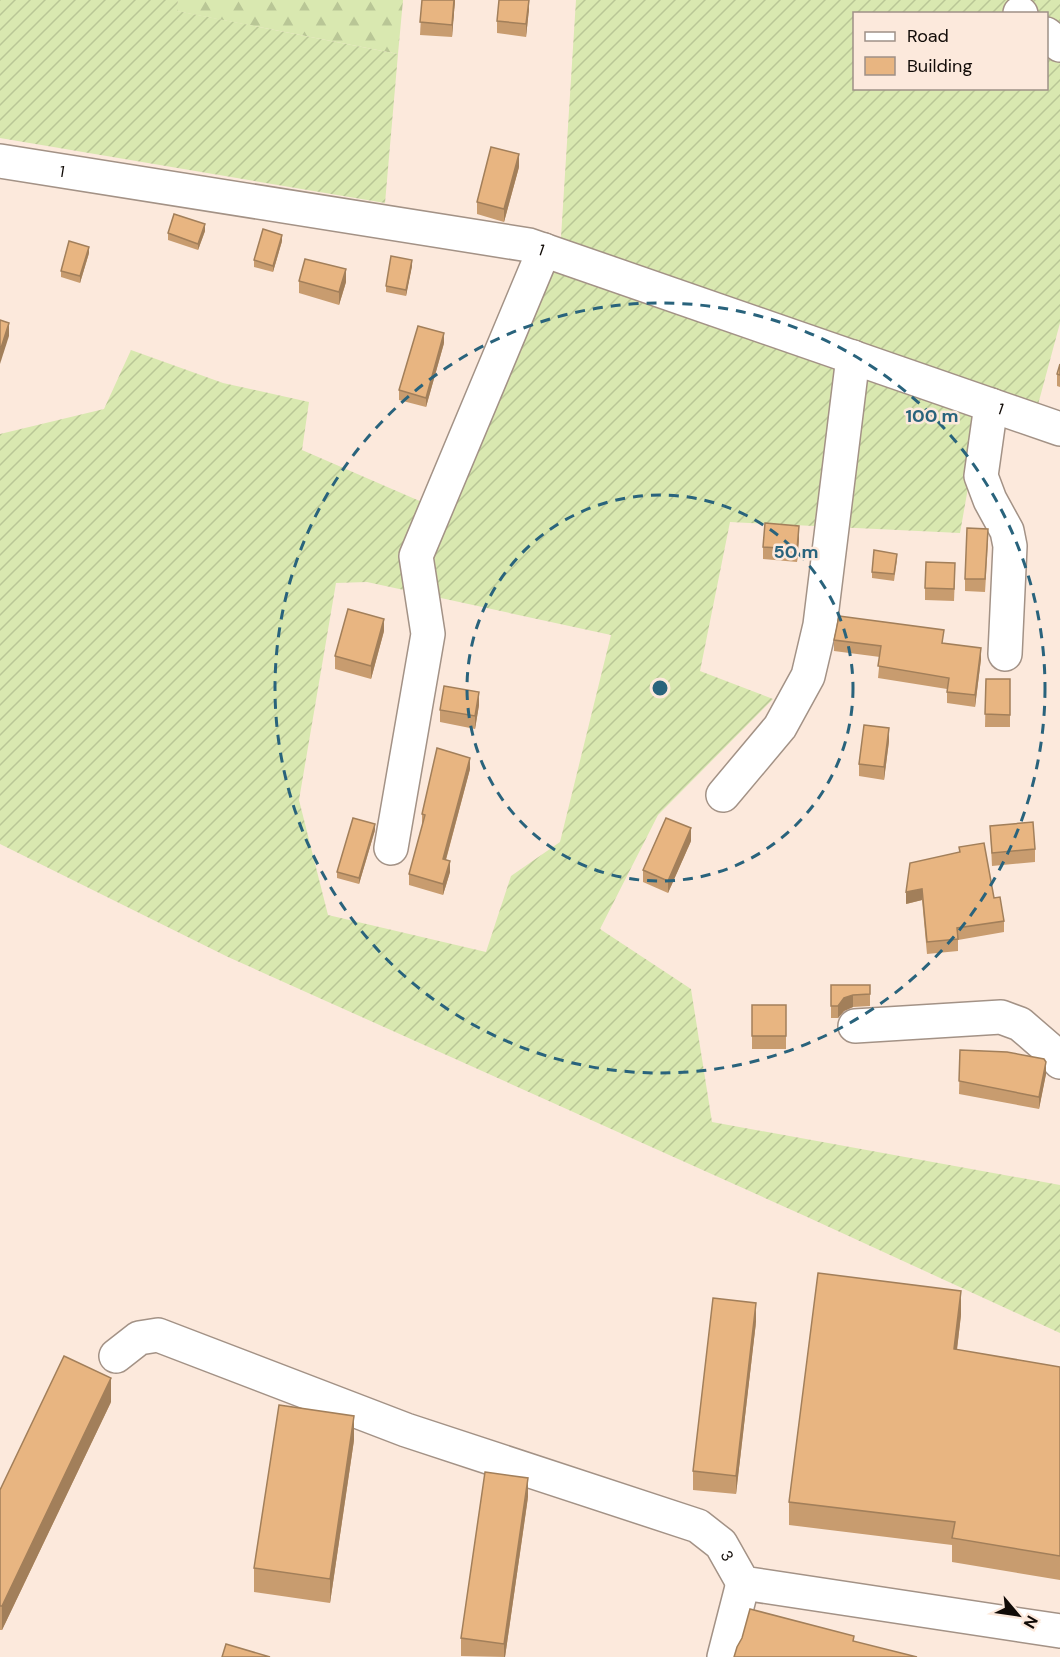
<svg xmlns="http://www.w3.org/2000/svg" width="1060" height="1657" viewBox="0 0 1060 1657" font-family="'DM Sans',sans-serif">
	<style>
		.forest { fill: url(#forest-firs) }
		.garden { fill: url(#garden-furrows); fill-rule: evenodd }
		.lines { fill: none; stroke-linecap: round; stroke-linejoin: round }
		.minor-casing { stroke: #a39286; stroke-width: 36 }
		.minor { stroke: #fff; stroke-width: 33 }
		.wall { fill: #c89c6f }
		.shaded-wall { fill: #a27f5a }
		.building { fill: #e8b581; stroke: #a27f5a; stroke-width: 1.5 }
		.ring { fill: none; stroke: #29637c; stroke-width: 3; stroke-dasharray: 10 8 }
		.labels { text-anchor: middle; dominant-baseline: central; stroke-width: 5; stroke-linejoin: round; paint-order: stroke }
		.street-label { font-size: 16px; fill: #110b07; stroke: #fce9dc }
		.centre { fill: #29637c; stroke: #fce9dc; stroke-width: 3 }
		.ring-label { font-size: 18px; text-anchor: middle; font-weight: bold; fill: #29637c; stroke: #fce9dc; stroke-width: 5; stroke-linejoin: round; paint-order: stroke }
	</style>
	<defs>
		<pattern id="forest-firs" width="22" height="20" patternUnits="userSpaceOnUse" patternTransform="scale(1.5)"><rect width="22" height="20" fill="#d9e8b0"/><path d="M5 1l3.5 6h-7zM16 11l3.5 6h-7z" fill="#b9c696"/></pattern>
		<pattern id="garden-furrows" width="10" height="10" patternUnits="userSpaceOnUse" patternTransform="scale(1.5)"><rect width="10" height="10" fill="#d9e8b0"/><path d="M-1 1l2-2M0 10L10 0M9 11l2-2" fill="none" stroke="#b9c696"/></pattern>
	</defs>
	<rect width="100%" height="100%" fill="#fce9dc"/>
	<path class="forest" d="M178,0h225l-5,54 -222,-43z"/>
	<g class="garden">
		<path d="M0,0h178l-1,11 221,43 -13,149 -385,-65z"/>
		<path d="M576,0h484v323l-24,89 -51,-20 -25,141 -230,-11 -30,149 73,28 -115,116 -58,114 91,60 21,133 348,63v148l-255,-117 -577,-259 -228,-113v-410l104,-25 27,-59 92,33 86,19 -7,48 143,62 115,-259zM854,14h192v74h-192zM367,582l244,53 -51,207 -49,34 -25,76 -158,-37 -29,-115 37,-217z"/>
	</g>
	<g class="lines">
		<defs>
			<g id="minor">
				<path d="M1020,13l1,1"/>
				<path d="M1046,34l14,11"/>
				<path id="s1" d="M0,161l529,84 531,184"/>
				<path d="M991,405l-10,71 9,24 17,31 3,15 -5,108"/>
				<path d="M723,795l57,-68 28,-51 12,-51 33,-268"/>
				<path d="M391,848l37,-214 -12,-78 128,-306"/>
				<path d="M855,1026l146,-9 19,7 29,25 11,13"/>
				<path id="s2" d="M116,1356l23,-18 19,-3 248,95 292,96 23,18 22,39 317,48"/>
				<path d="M724,1657l19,-74"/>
			</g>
		</defs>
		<use href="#minor" class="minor-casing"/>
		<use href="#minor" class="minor"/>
	</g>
	<g class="wall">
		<path d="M422,0h33l-3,37 -32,-2z"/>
		<path d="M529,9l-3,28 -29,-4v-12z"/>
		<path d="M519,167l-15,55 -27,-8v-12z"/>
		<path d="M205,231l-7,19 -30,-10v-7z"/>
		<path d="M282,241l-9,31 -19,-5v-7z"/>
		<path d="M89,253l-9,30 -19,-6v-6z"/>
		<path d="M412,266l-6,30 -20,-4v-6z"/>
		<path d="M299,281l47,1 -7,23 -40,-12z"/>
		<path d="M444,343l-18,64 -27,-7v-10z"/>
		<path d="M1060,364v23l-3,-1v-12z"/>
		<path d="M799,538l-2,24 -34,-3v-12z"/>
		<path d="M988,542l-3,50 -20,-1v-12z"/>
		<path d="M897,560l-3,21 -22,-3v-6z"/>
		<path d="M955,576l-1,25 -29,-1v-12z"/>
		<path d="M384,631l-13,48 -36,-10v-13z"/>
		<path d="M834,640l110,3 37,16 -6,48 -28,-4v-14l-69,-11 2,-21 -46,-6z"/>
		<path d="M986,679h24v48h-25z"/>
		<path d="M479,705l-4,24 -35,-7v-12z"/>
		<path d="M889,741l-5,39 -25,-4v-12z"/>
		<path d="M470,769l-24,91 4,12 -7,23 -34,-10v-11l14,-49h-1v-11z"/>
		<path d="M990,826l45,23v13l-43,4z"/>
		<path d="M375,830l-16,54 -22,-6v-6z"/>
		<path d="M691,841l-23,52 -25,-11v-12z"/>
		<path d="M959,847l35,51 10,23v11l-46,8v11l-31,3 -5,-54 -16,4 53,-52z"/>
		<path d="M831,985h39v21l-17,1 -9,4 -6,7h-7z"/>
		<rect x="752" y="1005" width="34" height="44"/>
		<path d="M960,1050l86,24 -7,35 -80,-15z"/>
		<path d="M961,1315l-4,35 103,17v213l-108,-18v-17l-163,-20v-23z"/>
		<path d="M756,1322l-20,172 -43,-4v-19z"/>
		<path d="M111,1402l-109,228h-2v-140z"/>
		<path d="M354,1440l-24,163 -76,-11v-24z"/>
		<path d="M528,1497l-23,160 -44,-1v-18z"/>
	</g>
	<g class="shaded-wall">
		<path d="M454,0h1l-3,37v-12z"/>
		<path d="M529,0v9l-3,28v-13z"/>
		<path d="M519,154v13l-15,55v-13z"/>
		<path d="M205,224v7l-7,19v-6z"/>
		<path d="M282,235v6l-9,31v-6z"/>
		<path d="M89,247v6l-9,30v-7z"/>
		<path d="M412,260v6l-6,30v-6z"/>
		<path d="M346,269v13l-7,23v-13z"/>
		<path d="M9,323v13l-9,28v-13z"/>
		<path d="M444,333v10l-18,64v-9z"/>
		<path d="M799,526v12l-2,24v-13z"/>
		<path d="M384,619v12l-13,48v-13z"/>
		<path d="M981,648v11l-6,48v-12z"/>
		<path d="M479,692v13l-4,24v-13z"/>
		<path d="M889,728v13l-5,39v-13z"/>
		<path d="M470,758v11l-27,101v-11z"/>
		<path d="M375,824v6l-16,54v-6z"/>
		<path d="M691,828v13l-23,52v-12z"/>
		<path d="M450,861v11l-7,23v-11z"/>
		<path d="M922,889v11l-16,4v-12z"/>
		<path d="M853,995v12l-9,4 -6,7v-12l6,-8z"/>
		<path d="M1046,1062v12l-7,35v-12z"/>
		<path d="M961,1291v24l-7,58v-24z"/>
		<path d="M756,1303v19l-20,172v-18z"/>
		<path d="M111,1378v24l-109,228v-24z"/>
		<path d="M354,1416v24l-24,163v-24z"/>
		<path d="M528,1478v19l-23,160h-1v-13z"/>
	</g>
	<g class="building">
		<path d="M422,0h32l-2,25 -32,-3z"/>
		<path d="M499,0h30l-3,24 -29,-3z"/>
		<path d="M491,147l28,7 -15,55 -27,-7z"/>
		<path d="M174,214l31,10 -7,20 -30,-11z"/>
		<path d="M263,229l19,6 -9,31 -19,-6z"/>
		<path d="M69,241l20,6 -9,29 -19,-5z"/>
		<path d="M391,256l21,4 -6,30 -20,-4z"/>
		<path d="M305,259l41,10 -7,23 -40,-11z"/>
		<path d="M0,320l9,3 -9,28z"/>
		<path d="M418,326l26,7 -18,65 -27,-8z"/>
		<path d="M1060,364v11l-3,-1z"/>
		<path d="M765,523l34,3 -2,23 -34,-2z"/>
		<path d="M967,528l21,1 -3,50h-20z"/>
		<path d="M874,550l23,4 -3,20 -22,-2z"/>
		<path d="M926,562l29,1 -1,26 -29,-1z"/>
		<path d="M348,609l36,10 -13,47 -36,-10z"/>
		<path d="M839,616l105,14 -2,13 39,5 -6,47 -28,-3 2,-14 -71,-12 3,-20 -47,-6z"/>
		<path d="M986,679h24v36l-25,-1z"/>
		<path d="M444,686l35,6 -4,24 -35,-6z"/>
		<path d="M864,725l25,3 -5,39 -25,-3z"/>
		<path d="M437,748l33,10 -27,101 7,2 -7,23 -34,-10 16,-59 -3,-1z"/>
		<path d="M353,818l22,6 -16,54 -22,-6z"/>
		<path d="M666,818l25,10 -23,53 -25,-11z"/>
		<path d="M1033,822l2,27 -43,4 -2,-27z"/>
		<path d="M984,843l10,55 6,-1 4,24 -47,7 1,11 -31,3 -5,-53 -16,3 4,-29 50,-11 -1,-5z"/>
		<path d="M831,985h39v9l-17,1 -9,3 -6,8h-7z"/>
		<rect x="752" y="1005" width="34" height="31"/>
		<path d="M960,1050l47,2 37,7 2,3 -7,35 -80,-16z"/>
		<path d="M818,1273l143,18 -7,58 106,18v189l-108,-18 3,-16 -166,-20z"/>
		<path d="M713,1298l43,5 -20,173 -43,-5z"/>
		<path d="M64,1356l47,22 -109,228h-2v-116z"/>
		<path d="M279,1405l75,11 -24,163 -76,-11z"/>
		<path d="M485,1472l43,6 -24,166 -43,-6z"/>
		<path d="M750,1609l104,27 -1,5 64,16h-183l3,-10 5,-9z"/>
		<path d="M226,1644l44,13h-48z"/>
	</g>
	<g class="ring">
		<circle cx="660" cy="688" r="193"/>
		<circle cx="660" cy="688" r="385"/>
	</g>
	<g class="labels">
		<g class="street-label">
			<text stroke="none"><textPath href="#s1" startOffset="63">1</textPath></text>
			<text stroke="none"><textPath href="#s1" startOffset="549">1</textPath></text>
			<text stroke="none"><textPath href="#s1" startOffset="1035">1</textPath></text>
			<text stroke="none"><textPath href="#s2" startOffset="664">3</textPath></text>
		</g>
	</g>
	<circle cx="660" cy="688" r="9" class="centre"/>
	<g class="ring-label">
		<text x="932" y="422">100 m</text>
		<text x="796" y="558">50 m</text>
	</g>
	<rect x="853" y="12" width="195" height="78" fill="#fce9dc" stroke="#9e9087" stroke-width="1.5"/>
	<rect x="865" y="32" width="30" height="9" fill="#ffffff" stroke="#9e9087" stroke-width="1.5"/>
	<text x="907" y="42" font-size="18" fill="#110b07">Road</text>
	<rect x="865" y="57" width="30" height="18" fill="#e8b581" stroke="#9e9087" stroke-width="1.5"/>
	<text x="907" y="72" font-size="18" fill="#110b07">Building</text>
	<g transform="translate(1018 1615) rotate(119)" stroke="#fce9dc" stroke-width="4.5" paint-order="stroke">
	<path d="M0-4.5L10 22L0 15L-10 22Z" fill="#110b07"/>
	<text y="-9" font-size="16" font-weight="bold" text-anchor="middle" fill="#110b07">N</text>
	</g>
</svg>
